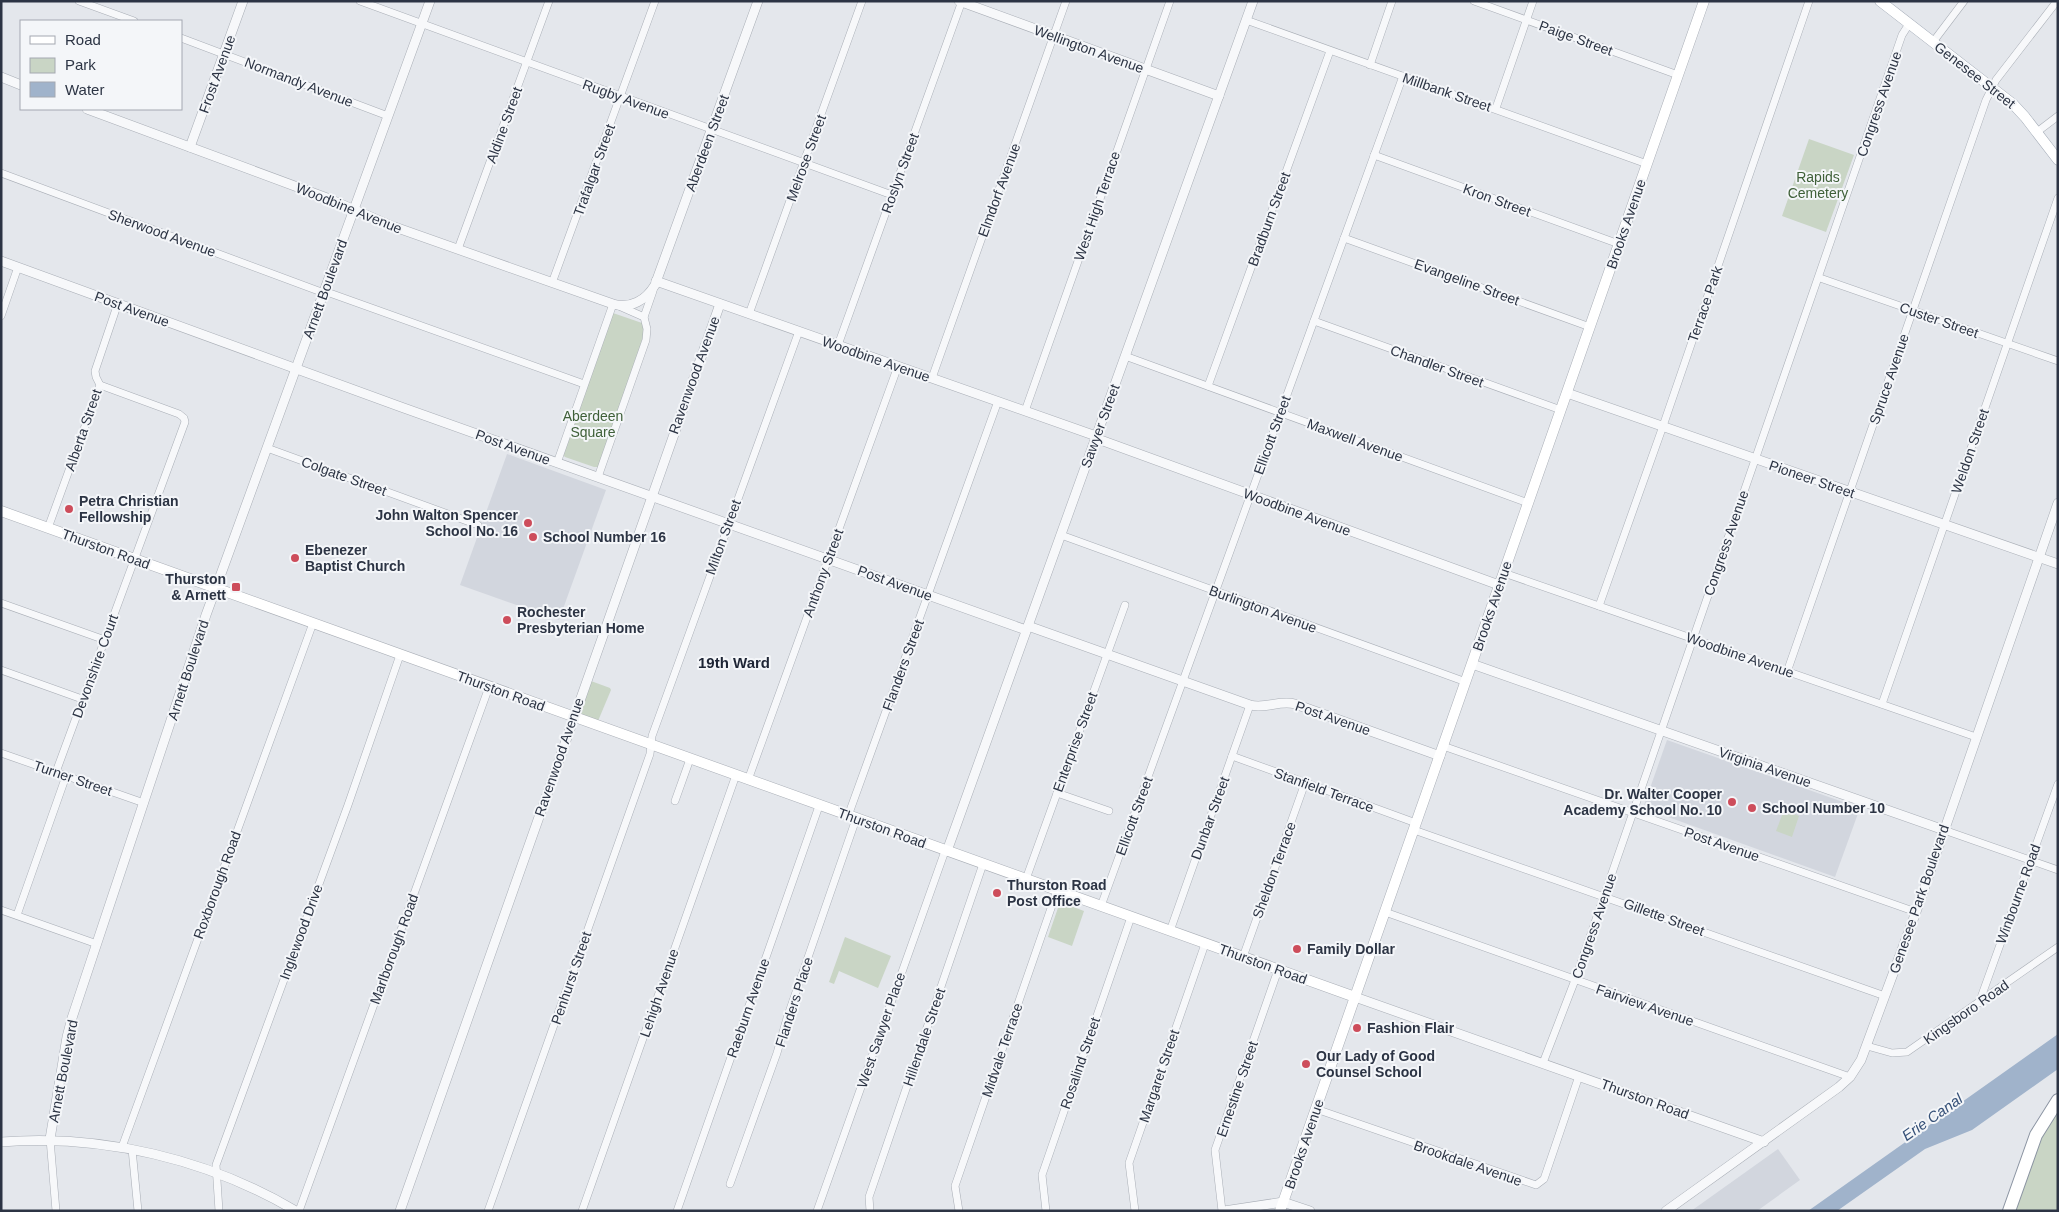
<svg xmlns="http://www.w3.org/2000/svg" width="2059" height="1212" viewBox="0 0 2059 1212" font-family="Helvetica,sans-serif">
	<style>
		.built { fill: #d2d6de }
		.green { fill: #c9d5c5 }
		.water { fill: #a0b3cb }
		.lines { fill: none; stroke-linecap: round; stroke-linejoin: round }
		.minor-casing { stroke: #a9aeb6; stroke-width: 8 }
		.tertiary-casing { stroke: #a9aeb6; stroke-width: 10 }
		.secondary-casing { stroke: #a9aeb6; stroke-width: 11 }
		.primary-casing { stroke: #a3abb7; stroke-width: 11 }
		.motorway-casing { stroke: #8b94a2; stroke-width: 14 }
		.minor { stroke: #f7f8fa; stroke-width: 7 }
		.tertiary { stroke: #f7f8fa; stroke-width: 9 }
		.secondary { stroke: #fff; stroke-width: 10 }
		.primary { stroke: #fff; stroke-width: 10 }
		.motorway { stroke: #fff; stroke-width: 12 }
		.poi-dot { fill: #cd4d5b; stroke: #f4f6f9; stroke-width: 2 }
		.labels { text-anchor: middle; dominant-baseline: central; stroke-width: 4; stroke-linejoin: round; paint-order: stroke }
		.street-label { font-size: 14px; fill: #2c3444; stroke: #f4f6f9 }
		.park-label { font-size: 14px; fill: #3f6039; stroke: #f4f6f9 }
		.poi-label { font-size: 14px; font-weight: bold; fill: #2c3444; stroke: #f4f6f9; text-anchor: start }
		.neighbourhood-label { font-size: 15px; font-weight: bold; fill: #1e2535; stroke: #f4f6f9 }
		.water-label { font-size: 15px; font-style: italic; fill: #365178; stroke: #f4f6f9 }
	</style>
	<rect width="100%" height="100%" fill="#e4e7ec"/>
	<g class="built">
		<path d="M507,454l99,36 -47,130 -99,-35z"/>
		<path d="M1667,740l193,68 -25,69 -192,-69z"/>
		<path d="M1778,1149l22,31 -43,31h-66z"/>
	</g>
	<g class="green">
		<path d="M1809,139l45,16 -28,77 -44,-16z"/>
		<path d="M613,313l29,10 2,7 -1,8 -45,129h-4l-29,-10 -2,-2z"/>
		<path d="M591,681l19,7 1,2 -13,31 -18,-7z"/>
		<path d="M1784,810l15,6 -7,21 -16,-6z"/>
		<path d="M1060,902l24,9 -12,35 -24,-9z"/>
		<path d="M845,937l46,19 -13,32 -39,-17 -5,13 -5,-2z"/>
		<path d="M2058,1106v105h-46l23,-65z"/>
	</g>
	<path class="water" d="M2058,1034v35l-86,61 -47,19 -88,62h-29z"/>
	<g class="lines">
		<defs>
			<g id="minor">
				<path d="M79,1l55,20"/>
				<path d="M360,1l532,194"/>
				<path d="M1474,1l204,74"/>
				<path d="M1246,20l401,144"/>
				<path d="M181,38l207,78"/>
				<path d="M1933,42l31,-41"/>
				<path d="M1370,65l22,-64"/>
				<path d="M1496,108l37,-107"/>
				<path d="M2037,132l21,-16"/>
				<path d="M1374,155l245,89"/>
				<path d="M1,173l323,120"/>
				<path d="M1344,238l246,89"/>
				<path d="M458,249l91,-248"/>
				<path d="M1820,278l238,83"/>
				<path d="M552,283l103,-282"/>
				<path d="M324,291l260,93"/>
				<path d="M619,306l25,11"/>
				<path d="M749,314l113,-313"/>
				<path d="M1,316l17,-49"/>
				<path d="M1314,321l247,89"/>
				<path d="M838,345l124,-344"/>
				<path d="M1125,356l403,147"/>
				<path d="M932,378l134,-377"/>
				<path d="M1208,386l122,-335"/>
				<path d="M1025,411l145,-410"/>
				<path d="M267,448l211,77"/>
				<path d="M557,463l56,-159"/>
				<path d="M598,477l48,-137 1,-11 -3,-12 9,-26"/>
				<path d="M48,528l52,-143 -4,-8 -1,-6 23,-68"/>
				<path d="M1061,535l405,147"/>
				<path d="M1504,573l472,164"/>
				<path d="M1,603l104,37"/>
				<path d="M1599,606l64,-180 146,-425"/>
				<path d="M1,670l81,29"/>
				<path d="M1787,672l199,-572 10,-20 61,-79"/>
				<path d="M1882,704l176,-506"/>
				<path d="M1443,746l473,166"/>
				<path d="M1,753l143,50"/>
				<path d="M1232,756l184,67"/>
				<path d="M56,772l129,-350 -1,-4 -5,-4 -79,-29"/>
				<path d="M748,780l150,-414"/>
				<path d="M1057,793l52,18"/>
				<path d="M675,801l15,-42"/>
				<path d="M848,816l150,-415"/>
				<path d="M1414,830l471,166"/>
				<path d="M1944,830l114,40"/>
				<path d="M1026,879l99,-274"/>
				<path d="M1101,906l302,-830"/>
				<path d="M1,910l96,34"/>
				<path d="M1385,912l465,165"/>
				<path d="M17,915l49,-139"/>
				<path d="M1170,931l80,-226"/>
				<path d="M1243,957l62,-174"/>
				<path d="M1979,1003l79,-219"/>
				<path d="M1867,1046l25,7 15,-1 151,-105"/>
				<path d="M1543,1063l32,-83 327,-945 7,-11"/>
				<path d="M1316,1109l220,76 8,-6 35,-103"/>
				<path d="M50,1139l6,72"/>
				<path d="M122,1147l191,-524"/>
				<path d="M132,1149l6,62"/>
				<path d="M730,1184l47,-131 10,-35 69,-199"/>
				<path d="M219,1211l-3,-46 132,-360 52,-150"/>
				<path d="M299,1211l190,-524"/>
				<path d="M488,1211l162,-457 2,-18 147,-405"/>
				<path d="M582,1211l154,-436"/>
				<path d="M677,1211l142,-405"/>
				<path d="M817,1211l128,-360"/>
				<path d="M870,1211l-1,-14 114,-333"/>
				<path d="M959,1211l-4,-25 102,-295"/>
				<path d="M1046,1211l-4,-36 89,-258"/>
				<path d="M1135,1211l-6,-48 76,-219"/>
				<path d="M1222,1211l-7,-61 63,-180"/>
			</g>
			<g id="tertiary">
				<path d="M959,1l260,95"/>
				<path d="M1,77l20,8"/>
				<path d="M87,109l240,89 65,28 221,78c18,5 33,-4 42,-19l103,-284"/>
				<path d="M190,147l53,-146"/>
				<path d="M1,261l400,146 625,223"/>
				<path d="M656,281l440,155"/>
				<path d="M1567,393l491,171"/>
				<path d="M1095,438l404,147"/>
				<path d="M1028,626l222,79c15,4 30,-5 45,-1l145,52"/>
				<path d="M1472,664l472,166"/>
				<path d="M947,851l306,-850"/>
				<path d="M1355,997l409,145"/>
				<path d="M50,1139l17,-102 5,-19 134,-403 224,-614"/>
				<path d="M1,1142c102,-8 207,17 295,69"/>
				<path d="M400,1211l320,-907"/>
				<path d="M1224,1211l59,-9 27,9"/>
				<path d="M1666,1211l173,-124 11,-10 11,-17 55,-148 142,-409"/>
			</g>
			<g id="secondary">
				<path d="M1,511l1354,486"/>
				<path d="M1280,1211l424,-1210"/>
			</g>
			<path id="primary" d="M1880,1l133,103 12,13 33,43"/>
			<path id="motorway" d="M2009,1211l27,-76 22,-35"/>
		</defs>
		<use href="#minor" class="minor-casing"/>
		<use href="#tertiary" class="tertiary-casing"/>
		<use href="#secondary" class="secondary-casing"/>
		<use href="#primary" class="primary-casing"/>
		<use href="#motorway" class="motorway-casing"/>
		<use href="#minor" class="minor"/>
		<use href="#tertiary" class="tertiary"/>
		<use href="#secondary" class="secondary"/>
		<use href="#primary" class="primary"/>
		<use href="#motorway" class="motorway"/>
	</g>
	<g class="poi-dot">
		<circle cx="69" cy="509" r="5"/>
		<circle cx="528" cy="523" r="5"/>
		<circle cx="533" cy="537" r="5"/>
		<circle cx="295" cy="558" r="5"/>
		<rect x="231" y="582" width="10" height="10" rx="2.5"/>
		<circle cx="507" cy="620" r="5"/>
		<circle cx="1732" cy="802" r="5"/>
		<circle cx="1752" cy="808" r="5"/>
		<circle cx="997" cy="893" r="5"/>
		<circle cx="1297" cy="949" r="5"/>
		<circle cx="1357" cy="1028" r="5"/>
		<circle cx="1306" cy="1064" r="5"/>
	</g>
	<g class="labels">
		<g class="street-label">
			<text transform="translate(1576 38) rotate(20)">Paige Street</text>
			<text transform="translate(1089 49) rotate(20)">Wellington Avenue</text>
			<text transform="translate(217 74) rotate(-70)">Frost Avenue</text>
			<text transform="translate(1975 75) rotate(38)">Genesee Street</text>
			<text transform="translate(299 82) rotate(21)">Normandy Avenue</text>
			<text transform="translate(1447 92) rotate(19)">Millbank Street</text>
			<text transform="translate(626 99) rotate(20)">Rugby Avenue</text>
			<text transform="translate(1879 104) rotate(-71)">Congress Avenue</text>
			<text transform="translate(504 125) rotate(-70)">Aldine Street</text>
			<text transform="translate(707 143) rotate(-70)">Aberdeen Street</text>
			<text transform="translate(806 158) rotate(-70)">Melrose Street</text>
			<text transform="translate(594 170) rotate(-70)">Trafalgar Street</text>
			<text transform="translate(900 173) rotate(-70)">Roslyn Street</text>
			<text transform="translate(999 190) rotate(-70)">Elmdorf Avenue</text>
			<text transform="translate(1497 200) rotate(20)">Kron Street</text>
			<text transform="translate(1097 206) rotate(-71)">West High Terrace</text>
			<text transform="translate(349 208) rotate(22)">Woodbine Avenue</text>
			<text transform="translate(1269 219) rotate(-70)">Bradburn Street</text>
			<text transform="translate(1626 224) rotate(-71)">Brooks Avenue</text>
			<text transform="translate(162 233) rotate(20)">Sherwood Avenue</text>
			<text transform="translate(1467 282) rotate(20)">Evangeline Street</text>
			<text transform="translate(325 289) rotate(-70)">Arnett Boulevard</text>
			<text transform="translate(1705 304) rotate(-71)">Terrace Park</text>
			<text transform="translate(132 309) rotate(20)">Post Avenue</text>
			<text transform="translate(1939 320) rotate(19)">Custer Street</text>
			<text transform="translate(876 359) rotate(19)">Woodbine Avenue</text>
			<text transform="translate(1437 366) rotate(20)">Chandler Street</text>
			<text transform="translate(694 375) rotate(-70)">Ravenwood Avenue</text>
			<text transform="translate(1889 379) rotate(-71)">Spruce Avenue</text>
			<text transform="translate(1100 426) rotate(-70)">Sawyer Street</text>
			<text transform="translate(83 430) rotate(-71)">Alberta Street</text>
			<text transform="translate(1272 435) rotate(-70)">Ellicott Street</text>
			<text transform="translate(1355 440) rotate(20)">Maxwell Avenue</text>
			<text transform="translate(513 447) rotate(20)">Post Avenue</text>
			<text transform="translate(1970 451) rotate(-71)">Weldon Street</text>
			<text transform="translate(344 476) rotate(20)">Colgate Street</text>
			<text transform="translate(1812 479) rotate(19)">Pioneer Street</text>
			<text transform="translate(1297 512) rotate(20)">Woodbine Avenue</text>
			<text transform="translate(723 537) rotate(-70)">Milton Street</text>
			<text transform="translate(1726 543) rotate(-71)">Congress Avenue</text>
			<text transform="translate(106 549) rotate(20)">Thurston Road</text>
			<text transform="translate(823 573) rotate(-70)">Anthony Street</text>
			<text transform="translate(895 583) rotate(20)">Post Avenue</text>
			<text transform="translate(1492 606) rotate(-71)">Brooks Avenue</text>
			<text transform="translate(1263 609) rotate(20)">Burlington Avenue</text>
			<text transform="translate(1740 655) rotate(19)">Woodbine Avenue</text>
			<text transform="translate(903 665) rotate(-70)">Flanders Street</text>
			<text transform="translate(95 666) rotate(-70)">Devonshire Court</text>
			<text transform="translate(188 670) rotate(-72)">Arnett Boulevard</text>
			<text transform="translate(501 691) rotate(20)">Thurston Road</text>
			<text transform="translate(1333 718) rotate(19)">Post Avenue</text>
			<text transform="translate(1075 742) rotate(-70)">Enterprise Street</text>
			<text transform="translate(559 757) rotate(-71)">Ravenwood Avenue</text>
			<text transform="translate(1765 767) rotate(19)">Virginia Avenue</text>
			<text transform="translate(73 778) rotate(19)">Turner Street</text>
			<text transform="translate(1324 790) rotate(20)">Stanfield Terrace</text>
			<text transform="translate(1134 816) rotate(-70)">Ellicott Street</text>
			<text transform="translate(1210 818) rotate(-70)">Dunbar Street</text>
			<text transform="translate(882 828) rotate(20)">Thurston Road</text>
			<text transform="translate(1722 844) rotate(19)">Post Avenue</text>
			<text transform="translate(1274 870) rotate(-70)">Sheldon Terrace</text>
			<text transform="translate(217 885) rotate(-70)">Roxborough Road</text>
			<text transform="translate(2018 894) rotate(-70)">Winbourne Road</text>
			<text transform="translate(1919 899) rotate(-71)">Genesee Park Boulevard</text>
			<text transform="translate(1664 917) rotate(20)">Gillette Street</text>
			<text transform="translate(1594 926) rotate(-71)">Congress Avenue</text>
			<text transform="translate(301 932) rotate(-70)">Inglewood Drive</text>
			<text transform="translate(394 949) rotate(-70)">Marlborough Road</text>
			<text transform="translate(1263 964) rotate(20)">Thurston Road</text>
			<text transform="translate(571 978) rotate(-71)">Penhurst Street</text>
			<text transform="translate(659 993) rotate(-71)">Lehigh Avenue</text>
			<text transform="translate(794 1002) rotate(-72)">Flanders Place</text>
			<text transform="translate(1645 1005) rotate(19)">Fairview Avenue</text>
			<text transform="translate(748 1008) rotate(-71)">Raeburn Avenue</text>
			<text transform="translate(1966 1012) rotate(-35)">Kingsboro Road</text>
			<text transform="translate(881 1030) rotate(-71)">West Sawyer Place</text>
			<text transform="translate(924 1037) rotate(-71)">Hillendale Street</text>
			<text transform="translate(1002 1050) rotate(-71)">Midvale Terrace</text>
			<text transform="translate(1080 1063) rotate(-71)">Rosalind Street</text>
			<text transform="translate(63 1071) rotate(-79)">Arnett Boulevard</text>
			<text transform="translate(1159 1076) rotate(-71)">Margaret Street</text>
			<text transform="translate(1237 1089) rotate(-71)">Ernestine Street</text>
			<text transform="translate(1645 1099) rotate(20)">Thurston Road</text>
			<text transform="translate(1304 1144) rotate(-71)">Brooks Avenue</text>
			<text transform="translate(1468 1163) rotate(19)">Brookdale Avenue</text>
		</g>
		<g class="park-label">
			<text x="1818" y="177">Rapids<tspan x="1818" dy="16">Cemetery</tspan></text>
			<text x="593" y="416">Aberdeen<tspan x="593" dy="16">Square</tspan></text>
		</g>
		<g class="poi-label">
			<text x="79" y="501">Petra Christian<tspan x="79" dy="16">Fellowship</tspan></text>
			<text x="518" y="515" text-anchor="end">John Walton Spencer<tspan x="518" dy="16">School No. 16</tspan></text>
			<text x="543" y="537">School Number 16</text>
			<text x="305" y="550">Ebenezer<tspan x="305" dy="16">Baptist Church</tspan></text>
			<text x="226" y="579" text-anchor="end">Thurston<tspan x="226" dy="16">&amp; Arnett</tspan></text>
			<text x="517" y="612">Rochester<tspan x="517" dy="16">Presbyterian Home</tspan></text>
			<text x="1722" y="794" text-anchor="end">Dr. Walter Cooper<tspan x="1722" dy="16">Academy School No. 10</tspan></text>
			<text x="1762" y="808">School Number 10</text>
			<text x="1007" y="885">Thurston Road<tspan x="1007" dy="16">Post Office</tspan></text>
			<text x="1307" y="949">Family Dollar</text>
			<text x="1367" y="1028">Fashion Flair</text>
			<text x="1316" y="1056">Our Lady of Good<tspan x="1316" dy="16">Counsel School</tspan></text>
		</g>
		<g class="neighbourhood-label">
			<text x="734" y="662">19th Ward</text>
		</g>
		<g class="water-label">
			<text transform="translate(1932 1117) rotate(-35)">Erie Canal</text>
		</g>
	</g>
	<rect width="2059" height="1212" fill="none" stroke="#2c3444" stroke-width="5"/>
	<rect x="20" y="20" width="162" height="90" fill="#f4f6f9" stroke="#a4a8b1"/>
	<rect x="30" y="36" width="25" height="8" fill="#ffffff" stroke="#a4a8b1"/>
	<text x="65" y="45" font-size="15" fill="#2c3444">Road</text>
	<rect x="30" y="58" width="25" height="15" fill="#c9d5c5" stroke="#a4a8b1"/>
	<text x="65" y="70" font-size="15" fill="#2c3444">Park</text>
	<rect x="30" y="82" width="25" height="15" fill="#a0b3cb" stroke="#a4a8b1"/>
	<text x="65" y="95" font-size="15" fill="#2c3444">Water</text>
</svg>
